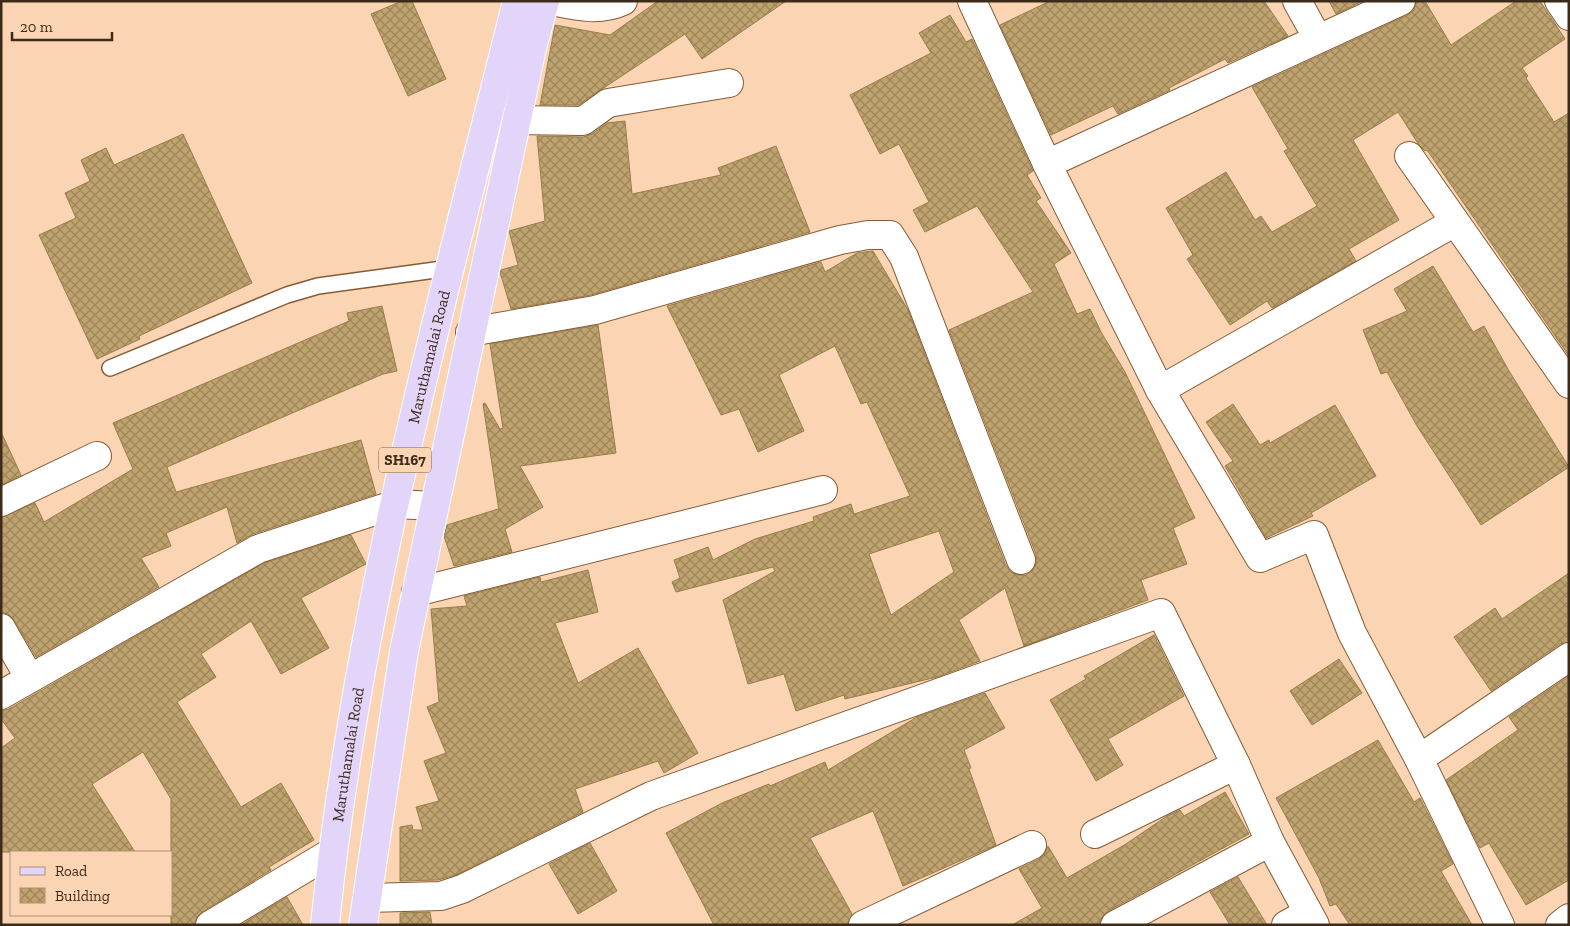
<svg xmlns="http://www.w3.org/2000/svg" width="1570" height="926" viewBox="0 0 1570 926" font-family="'Zilla Slab',serif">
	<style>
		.building { fill: url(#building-cross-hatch); stroke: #987d49; fill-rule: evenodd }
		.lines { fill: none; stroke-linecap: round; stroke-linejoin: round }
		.service-casing { stroke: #855c35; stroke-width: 18 }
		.minor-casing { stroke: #855c35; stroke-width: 30 }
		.primary-casing { stroke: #fff; stroke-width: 30 }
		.service { stroke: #fff; stroke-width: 15 }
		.minor { stroke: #fff; stroke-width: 28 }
		.primary { stroke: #e3d5f9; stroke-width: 28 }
		.labels { text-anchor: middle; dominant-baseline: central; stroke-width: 4; stroke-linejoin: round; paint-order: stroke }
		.shield { fill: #fbd4b3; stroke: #765e48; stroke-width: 1 }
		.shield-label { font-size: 15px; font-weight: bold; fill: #3d2b1a }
		.street-label { font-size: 16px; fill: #3d2b1a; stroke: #fbd4b3 }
	</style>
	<defs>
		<pattern id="building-cross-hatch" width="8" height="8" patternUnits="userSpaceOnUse" patternTransform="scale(1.25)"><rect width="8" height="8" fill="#bfa36e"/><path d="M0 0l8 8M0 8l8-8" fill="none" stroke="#9c855a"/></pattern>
	</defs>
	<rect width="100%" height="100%" fill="#fbd4b3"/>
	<g class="building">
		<path d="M402,1h10l34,78 -38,17 -37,-82z"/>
		<path d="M658,1h128l-84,58 -17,-25 -107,71h-38l15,-80 55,10z"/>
		<path d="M1050,1h214l24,35 -60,27 -3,-4 -56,29 1,2 -52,24 -5,-8 -62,29 -51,-110z"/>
		<path d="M1329,1h34l-27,13z"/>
		<path d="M1416,1h9l26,44 65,-44h24l25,38 -43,29 6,8 -2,2 28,44 15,-9v243l-142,-206 -2,1 -6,-6 -21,-33 -45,28 46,80 -50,29 7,12 -84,47 -5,-7 -37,24 -43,-66 6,-4 -27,-47 60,-36 29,48 6,-4 11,16 45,-26 -33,-55 4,-2 -36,-62 156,-72 6,-5z"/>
		<path d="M950,15l16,27 6,-3 61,132 -6,4 14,23 -5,3 35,52 -17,11 23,50 13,-5 11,23 24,40 70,146 -22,10 14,36 -46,16 7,20 -124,46 -19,-58 -46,32 21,41 -43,16 -92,22 -1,-4 -48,16 -12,-37 -36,10 -25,-84 52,-29 -2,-4 -97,25 -4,-10 8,-4 -6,-18 34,-13 5,13 42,-21 59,-18 -1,-4 38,-13 3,10 56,-18 -43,-94 -6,2 -26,-58 -56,29 25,56 -46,21 -19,-43 -18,6 -54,-109 154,-44 4,10 32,-19 16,-2 35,59 98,256 5,6 7,3h8l7,-5 3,-7v-9l-87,-224 84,-38 -56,-86 -52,26 -12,-22 16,-8 -30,-58 -19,10 -30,-59 81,-42 -12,-20zM939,531l15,41 -63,43 -22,-61z"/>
		<path d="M625,121l7,73 89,-19 -3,-7 58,-22 34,86 -219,63 -80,14 -11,-37 1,-2 17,-5 -9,-34 36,-10 -8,-85 46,1 9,-3 15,-11z"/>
		<path d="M183,134l69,149 -113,53 1,3 -43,20 -58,-124 37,-17 -11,-25 25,-12 -9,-21 25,-12 8,17z"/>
		<path d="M1433,266l40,66 11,-6 25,45 60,96 -88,58 -64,-99 -30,-54 -6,2 -18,-44 44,-19 -13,-22z"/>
		<path d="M382,306l15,65 -14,3 -216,93 9,25 185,-52 15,54 -123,40 -16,9 -10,-36 -61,26 5,13 -30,12 18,29 -123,70 -22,-37 -6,-6 -7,-2v-95l34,-14 9,19 89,-53 -20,-46 236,-102 -2,-8z"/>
		<path d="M598,325l18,128 -96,13 23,41 -38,22 7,23 -58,14 -10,-30 3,-11 51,-16 1,2 -16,-107 2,-1 15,26 3,-1 -13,-84z"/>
		<path d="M1233,404l27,41 9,-5 1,3 65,-38 41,71 -65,37 2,3 -47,22 -41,-72 8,-5 -27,-39z"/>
		<path d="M1,432l20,43 -20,10z"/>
		<path d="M351,535l15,29 -65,34 28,50 -48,26 -30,-53 -50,33 15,23 -39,25 64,105 40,-24 33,57 -45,27 2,3 -69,42 -5,5 -3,8h-23v-126l-28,-47 -51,32 43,68h-134v-104l14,-10 -14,-19v-8l8,-2 255,-146z"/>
		<path d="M588,570l10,42 -43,11 23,60 60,-35 60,105 -34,20 -6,-12 -83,28 8,23 -127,63 -18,5 -38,1v-54l12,-2 1,5h10l-7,-23 23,-6 -15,-40 22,-8 -19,-46 12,-5 -8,-93 36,-3 -3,-10 71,-18 5,-1 1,5z"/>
		<path d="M1569,573v69l-9,2 -69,47 -37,-54 41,-29 7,11z"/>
		<path d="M1154,635l30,61 -76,43 15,26 -27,16 -46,-81 36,-21 -2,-3z"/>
		<path d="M1339,659l23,34 -50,32 -22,-34z"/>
		<path d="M1569,676v204l-43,25 -37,-62 -9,5 -34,-68 72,-50 -9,-13z"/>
		<path d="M985,693l20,35 -41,22 7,18 -2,1 27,76 -93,41 -30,-75 -63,27 42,76 -4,11h-134l-48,-92 56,-30 47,-19 1,2 55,-24 3,8 89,-53z"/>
		<path d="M1378,740l36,62 6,-4 33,66 -12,7 31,54h-122l-14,-21 -6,2 -11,-28 -43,-80z"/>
		<path d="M1225,792l24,42 -141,77 -6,6 -3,8h-87l30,-17 -23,-39 20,-10 6,-6 3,-7 19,32 59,-34 41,-28 13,-6 4,6z"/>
		<path d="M590,843l27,48 -39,23 -29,-50z"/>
		<path d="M1238,877l29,48h-37l-20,-33z"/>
		<path d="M287,897l16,28h-62z"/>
		<path d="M430,912l2,13h-32v-12z"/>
	</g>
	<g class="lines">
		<defs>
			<path id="service" d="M110,368l177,-73 31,-9 132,-18"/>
			<g id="minor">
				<path d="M551,1c25,5 48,11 72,0"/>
				<path d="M972,1l75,163 113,226 100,168 54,-23 38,98 67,126 81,166"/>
				<path d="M1297,1l21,38"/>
				<path d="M1559,1l10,15"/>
				<path d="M516,120l67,1 25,-18 121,-20"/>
				<path d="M1409,156l160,228"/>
				<path d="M1047,164l354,-163"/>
				<path d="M470,332l125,-22 245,-70 28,-5h22l14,22 117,303"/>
				<path d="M1160,390l295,-168"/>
				<path d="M1,502l96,-46"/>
				<path d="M416,592l407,-102"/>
				<path d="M1,628l28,49"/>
				<path d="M1,695l257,-146 138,-45 38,2"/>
				<path d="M1419,759l150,-102"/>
				<path d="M1095,834l141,-69"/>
				<path d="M367,898l74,-2 21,-7 189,-93 510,-183 75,152 34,77 45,83"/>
				<path d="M210,925l122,-73"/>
				<path d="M863,925l169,-80"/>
				<path d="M1115,925l155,-83"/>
				<path d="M1286,925l22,-12"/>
				<path d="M1560,925l9,-7"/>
			</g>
			<g id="primary">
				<path id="s1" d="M325,925c31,-313 116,-619 192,-924"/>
				<path d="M363,925l41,-274 128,-603 13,-47"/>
			</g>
		</defs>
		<use href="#service" class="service-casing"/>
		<use href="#minor" class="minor-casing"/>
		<use href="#primary" class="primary-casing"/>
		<use href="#service" class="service"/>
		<use href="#minor" class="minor"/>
		<use href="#primary" class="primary"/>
	</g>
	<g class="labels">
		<rect class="shield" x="379" y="447.5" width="52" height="25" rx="4"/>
		<g class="shield-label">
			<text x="405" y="460">SH167</text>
		</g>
		<g class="street-label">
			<text stroke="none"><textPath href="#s1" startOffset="578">Maruthamalai Road</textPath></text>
			<text stroke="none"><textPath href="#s1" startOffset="172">Maruthamalai Road</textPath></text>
		</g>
	</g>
	<rect width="1570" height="926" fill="none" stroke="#3d2b1a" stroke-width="5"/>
	<rect x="10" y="851" width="162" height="65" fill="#fbd4b3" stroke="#af9076"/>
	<rect x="20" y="867" width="25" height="8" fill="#e3d5f9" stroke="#af9076"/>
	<text x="55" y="876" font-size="15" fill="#3d2b1a">Road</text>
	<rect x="20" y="888" width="25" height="15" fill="url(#building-cross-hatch)" stroke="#af9076"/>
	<text x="55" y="901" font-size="15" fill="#3d2b1a">Building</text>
	<path d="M12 32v8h100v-8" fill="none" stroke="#3d2b1a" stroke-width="2.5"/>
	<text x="20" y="32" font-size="15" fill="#3d2b1a" stroke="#fbd4b3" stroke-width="4" paint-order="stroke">20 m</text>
</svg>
